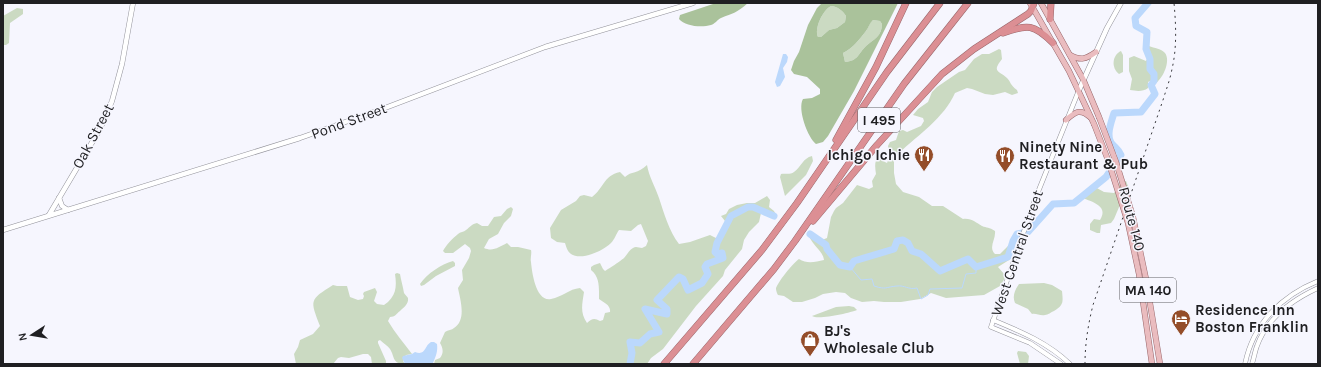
<svg xmlns="http://www.w3.org/2000/svg" width="1321" height="367" viewBox="0 0 1321 367" font-family="Karla,sans-serif">
	<style>
		.green { fill: #cbdac2 }
		.forest { fill: #aac29b; fill-rule: evenodd }
		.water { fill: #bbd8fc }
		.lines { fill: none; stroke-linecap: round; stroke-linejoin: round }
		.stream { stroke: #bbd8fc; stroke-width: 1 }
		.river { stroke: #bbd8fc; stroke-width: 7 }
		.tertiary-casing { stroke: #92929a; stroke-width: 5 }
		.secondary-casing { stroke: #92929a; stroke-width: 5.5 }
		.primary-casing { stroke: #9a686c; stroke-width: 6 }
		.motorway-casing { stroke: #9a686c; stroke-width: 7 }
		.tertiary { stroke: #fff; stroke-width: 4 }
		.secondary { stroke: #fff; stroke-width: 4.5 }
		.primary { stroke: #eabcbf; stroke-width: 5 }
		.motorway { stroke: #dc8f94; stroke-width: 6 }
		.rail { stroke: #3a3a3e; stroke-width: 1; stroke-dasharray: 2 4; stroke-linecap: butt }
		.primary-bridge-casing { stroke: #9a686c; stroke-width: 6; stroke-linecap: butt }
		.primary-bridge { stroke: #eabcbf; stroke-width: 5 }
		.labels { text-anchor: middle; dominant-baseline: central; stroke-width: 3; stroke-linejoin: round; paint-order: stroke }
		.shield { fill: #f6f6fe; stroke: #606064; stroke-width: 1 }
		.shield-label { font-size: 14px; font-weight: bold; fill: #1f1f22 }
		.street-label { font-size: 15px; fill: #1f1f22; stroke: #f6f6fe }
		.poi-label { font-size: 15px; font-weight: bold; fill: #1f1f22; stroke: #f6f6fe; text-anchor: start }
	</style>
	<rect width="100%" height="100%" fill="#f6f6fe"/>
	<g class="green">
		<path d="M831,6c6,0 13,6 15,10l-1,6 -8,6 -8,2 -8,7h-3c-4,-9 5,-27 13,-31z"/>
		<path d="M17,8l6,1v5l-13,9 -1,20 -3,2h-3v-29z"/>
		<path d="M873,20l7,1 2,3c0,12 -8,15 -16,22 -8,8 -8,15 -21,16l-2,-9c10,-5 16,-13 23,-22 3,-4 3,-8 7,-11z"/>
		<path d="M1149,46c5,2 13,3 16,7 6,8 -2,25 -9,30l-6,-2 -2,1v6c-5,4 -12,3 -18,2l2,-11 -3,-8v-13l5,-2 12,5 2,-4 -1,-8z"/>
		<path d="M999,49l2,1 1,9c-10,13 -4,11 5,19 4,4 3,7 10,12l1,3 -6,2 -7,-3 -12,3 -8,-1 -13,-5 -5,-1 -12,5c-11,25 -37,42 -56,60l-5,8v12l2,11 7,8 16,5 13,9h11l20,13c9,-1 13,4 19,7 5,2 7,1 13,5 1,9 -7,16 0,23h5l9,-9 6,-1 -6,16 -11,7 6,7 1,4 -5,8 -16,9 -38,3 -15,-5 -11,6 -19,3h-17l-10,-1 -12,1 -11,-4 -6,-5 -9,-1 -13,2 -8,4 -13,4h-9l-9,-6 -6,-1c-1,-1 -2,-5 -2,-6 0,-5 18,-27 23,-30 8,5 16,3 25,1 -1,-9 -11,-14 -15,-24l6,-1 7,5 5,-2 4,-21 3,-6 2,-3 7,-5 14,-18 12,4 4,-2 -1,-6 4,-7c-1,-7 -2,-13 3,-18l6,6 2,1 3,-7 -2,-10 2,-4 6,-2 3,-9 4,-1 4,2 14,-6 3,-5 -1,-3 -10,-3 5,-6 10,-7 4,-10 5,-5 22,-15 6,-2 9,-11 8,-5h7z"/>
		<path d="M1121,51l2,4v17l-4,2c-8,-6 -7,-19 2,-23z"/>
		<path d="M812,156l1,5 -7,14 -21,21 -5,-19 1,-3c4,-1 9,1 13,-2 7,-5 9,-14 18,-16z"/>
		<path d="M647,165c2,12 8,21 12,33 5,15 10,33 20,46l11,-2 20,-7 6,3c7,-2 7,-10 9,-17l-4,-5 5,-2 3,-5 8,-4 10,-2h8l12,-7 3,4 -1,7 5,4 2,4 -2,1 -13,-3 -2,9 -10,10 -5,8 -2,9 -17,21 -2,6 -27,30 -33,43 -12,9 -4,6h-213l1,-4 5,-2c4,-5 3,-10 0,-15l5,-11c3,-2 7,-2 9,-4 13,-8 6,-29 4,-40l5,-8 -1,-10 7,-12 2,-7 -1,-3 -5,-4 -12,9h-8l-2,-2c3,-6 10,-13 15,-17 2,-2 6,-2 8,-4 4,-3 6,-6 11,-7l5,3h6l6,-9 7,-1 6,-7 4,-2 2,2 -2,7 -7,7 -6,11 -9,5 -5,9c9,4 15,-1 23,-5l4,4h7l13,3c1,4 -1,8 0,12 1,11 5,40 20,37 11,-2 18,-10 29,-11l4,4c-2,13 -4,21 3,31 5,-5 8,-5 13,-2l3,-1 2,-7 5,-1c1,-7 -6,-9 -11,-13 0,-11 1,-22 -8,-29v-3l3,-2 6,-2 3,6 2,2c2,-1 17,-11 19,-13 3,-3 5,-8 9,-10 3,-2 6,0 9,0l4,-2 2,-5 -7,-17 -3,1 -7,6 -12,-1c-3,4 -4,9 -8,13 -8,8 -30,18 -40,11 -4,-3 -5,-8 -6,-11l-8,-1 -6,-4 -1,-10 11,-18 15,-9 4,-5 4,-1 8,2c12,-9 11,-21 28,-25l5,5c6,-6 13,-3 22,-12z"/>
		<path d="M1124,181h2l2,5 -14,33 -3,4 -10,2 -1,8h-3l-7,-3v-6l4,-5 6,1c10,-15 -11,-19 -20,-23l15,-10 9,5 10,1 7,-11z"/>
		<path d="M453,261l2,2v3l-19,10 -12,9 -3,1 -1,-2c7,-10 21,-20 33,-23z"/>
		<path d="M397,273l3,1c1,6 3,13 4,19 1,2 3,3 4,5 1,6 -5,10 -8,13 -4,3 -5,6 -10,6l-2,4c7,12 16,22 24,33l-6,1 -3,6 2,3c-13,0 -10,-7 -15,-15 -2,-3 -7,-6 -10,-9l-2,1v2l8,18v3h-14l-1,-7 -3,-3h-5l-14,4 -8,-1 -3,1 -5,6h-37l-2,-10 4,-7 2,-7 13,-6 7,-8c-10,-26 -11,-26 13,-41l4,1h10l3,11 8,3 5,-1 1,-3 -1,-2 1,-2 11,-4 2,4 -3,9 3,3 7,1c12,-8 13,-18 11,-31z"/>
		<path d="M1044,283l8,2 10,6c1,11 2,14 -8,20 -3,1 -6,4 -9,4 -5,1 -9,-2 -13,-1l-4,-5 -13,-6c-3,-7 0,-13 4,-19z"/>
		<path d="M849,306l5,1 3,3c-7,3 -39,10 -45,6l24,-9z"/>
		<path d="M1018,351l8,1 3,4 -1,8h-8l-3,-11z"/>
	</g>
	<g class="forest">
		<path d="M716,3h32c-11,10 -15,10 -27,15 -4,2 -6,6 -10,7 -10,3 -26,1 -32,-6l1,-4z"/>
		<path d="M822,3h76l-44,88 -26,45 -5,6 -7,2c-8,-6 -19,-35 -13,-45l9,-1 8,-4v-5l-13,-12 -13,-3 -3,-4 3,-9 5,-9 9,-27 9,-17zM831,6c6,0 13,6 15,10l-1,6 -8,6 -8,2 -8,7h-3c-4,-9 5,-27 13,-31zM873,20l7,1 2,3c0,12 -8,15 -16,22 -8,8 -8,15 -21,16l-2,-9c10,-5 16,-13 23,-22 3,-4 3,-7 7,-11z"/>
	</g>
	<g class="water">
		<path d="M783,54h3l2,3 -1,5 -4,6 2,9 -5,9 -3,1 -2,-5z"/>
		<path d="M431,342h3l3,2c1,7 -1,12 -4,19l-28,1 -3,-6 1,-2 9,-2 3,-2c11,4 9,-6 16,-10z"/>
	</g>
	<g class="lines">
		<path class="stream" d="M850,267l11,13 11,-1 2,7c13,4 11,1 23,0 8,-1 11,4 20,2l4,11 7,-4 2,-6 32,-1 4,-14 10,-1v-6"/>
		<g class="river">
			<path d="M810,234l16,11 1,4 13,16 10,2 4,-6 40,-12 3,-8 6,-1 5,3 4,8 9,3 19,17 28,-12 8,8 32,-10 5,-16 4,-7 11,-2 25,-28 21,-1 32,-26 15,-22c-2,-5 -4,-6 -8,-10 -8,-8 -2,-22 1,-32l27,-1 14,-18 -4,-9 3,-4v-7l-4,-5v-10l-4,-10 1,-17 -11,-6 -1,-8 13,-15"/>
			<path d="M630,364l2,-11 -2,-11 10,1 10,-9 9,-2 -14,-23 22,5v-5l-10,-9 22,-23 4,2 5,11 14,-7 6,-9 -3,-7 2,-3 16,-6 -1,-5 -5,1 -2,-2 2,-9 14,-27 17,-9h5l21,9"/>
		</g>
		<defs>
			<g id="tertiary">
				<path d="M993,320c29,12 55,23 77,44"/>
				<path d="M1061,364l-31,-21 -39,-16 43,-125 45,-112"/>
				<path d="M1245,364c8,-40 36,-68 73,-83"/>
				<path d="M1252,364c2,-6 3,-13 5,-18 10,-28 35,-46 61,-58"/>
			</g>
			<g id="secondary">
				<path d="M1079,90l28,-62 14,-25"/>
				<path d="M59,198l3,8 6,4"/>
				<path d="M49,215l51,-86 12,-28 10,-37 11,-61"/>
				<path d="M3,230l297,-92 85,-30 160,-61 148,-44"/>
			</g>
			<g id="primary">
				<path d="M1030,3l39,68 25,53"/>
				<path d="M1041,3l42,76 16,38"/>
				<path d="M1070,55c11,6 16,4 26,-3"/>
				<path d="M1066,120c9,-8 14,-12 24,-3"/>
				<path d="M1133,217l13,62 14,85"/>
				<path d="M1128,223l11,51 13,90"/>
			</g>
			<g id="motorway">
				<path d="M1050,19l1,-16"/>
				<path d="M1003,33c25,-9 31,-9 50,10"/>
				<path d="M836,140l40,-73 30,-64"/>
				<path d="M813,221l64,-76 65,-71 32,-25 54,-35 3,-3 3,-8"/>
				<path d="M664,364l98,-114 35,-47 90,-131 53,-69"/>
				<path d="M693,364l81,-95 21,-28 109,-157 64,-81"/>
			</g>
		</defs>
		<use href="#tertiary" class="tertiary-casing"/>
		<use href="#secondary" class="secondary-casing"/>
		<use href="#primary" class="primary-casing"/>
		<use href="#motorway" class="motorway-casing"/>
		<use href="#tertiary" class="tertiary"/>
		<use href="#secondary" class="secondary"/>
		<use href="#primary" class="primary"/>
		<use href="#motorway" class="motorway"/>
		<path class="rail" d="M1085,364c0,-20 3,-39 8,-59l70,-205c3,-10 7,-20 9,-31 5,-21 4,-44 2,-66"/>
		<defs>
			<g id="primary-bridge">
				<path d="M1099,117l17,45 17,55"/>
				<path d="M1094,124l14,36 20,63"/>
			</g>
		</defs>
		<use href="#primary-bridge" class="primary-bridge-casing"/>
		<use href="#primary-bridge" class="primary-bridge"/>
	</g>
	<defs>
		<symbol id="restaurant-pin" viewBox="-11 -11 22 30"><path d="M0 17L-7.5 6A9.5 9.5 0 1 1 7.5 6Z" fill="#944d29" stroke="#f6f6fe"/><path d="M-5-6h1v4h1v-4h1v4h1v-4h1v5L-1.5 .5V6h-2V.5L-5-1ZM5-6V6H3V1.5H1.5Q1.5-4 5-6Z" fill="#fff"/></symbol>
		<symbol id="hotel-pin" viewBox="-11 -11 22 30"><path d="M0 17L-7.5 6A9.5 9.5 0 1 1 7.5 6Z" fill="#944d29" stroke="#f6f6fe"/><path d="M-6-4.5h1.5V1H6V5H4.5V3h-9V5H-6ZM-4 0a1.8 1.8 0 1 1 3.6 0ZM.5 0V-2.5h3Q6-2.5 6 0Z" fill="#fff"/></symbol>
		<symbol id="shop-pin" viewBox="-11 -11 22 30"><path d="M0 17L-7.5 6A9.5 9.5 0 1 1 7.5 6Z" fill="#944d29" stroke="#f6f6fe"/><path d="M-5-2.5h2.3a2.7 3.5 0 0 1 5.4 0H5L5.5 6h-11ZM-1.5-2.5h3a1.5 2.3 0 0 0-3 0Z" fill="#fff"/></symbol>
	</defs>
	<g fill-rule="evenodd">
		<use href="#restaurant-pin" x="913" y="144" width="22" height="30"/>
		<use href="#restaurant-pin" x="994" y="145" width="22" height="30"/>
		<use href="#hotel-pin" x="1170" y="308" width="22" height="30"/>
		<use href="#shop-pin" x="799" y="329" width="22" height="30"/>
	</g>
	<g class="labels">
		<g class="shield">
			<rect x="858" y="108" width="42" height="24" rx="3"/>
			<rect x="1120" y="278" width="56" height="24" rx="3"/>
		</g>
		<g class="shield-label">
			<text x="879" y="120">I 495</text>
			<text x="1148" y="290">MA 140</text>
		</g>
		<g class="street-label">
			<text transform="translate(349 121) rotate(-20)">Pond Street</text>
			<text transform="translate(93 136) rotate(-62)">Oak Street</text>
			<text transform="translate(1132 219) rotate(75)">Route 140</text>
			<text transform="translate(1017 253) rotate(-71)">West Central Street</text>
		</g>
		<g class="poi-label">
			<text x="1019" y="147">Ninety Nine<tspan x="1019" dy="17">Restaurant &amp; Pub</tspan></text>
			<text x="910" y="155" text-anchor="end">Ichigo Ichie</text>
			<text x="1195" y="310">Residence Inn<tspan x="1195" dy="17">Boston Franklin</tspan></text>
			<text x="824" y="331">BJ's<tspan x="824" dy="17">Wholesale Club</tspan></text>
		</g>
	</g>
	<rect width="1321" height="367" fill="none" stroke="#1f1f22" stroke-width="8"/>
	<g transform="translate(32 335) rotate(258)" stroke="#f6f6fe" stroke-width="3" paint-order="stroke">
	<path d="M0-3L7 15L0 10L-7 15Z" fill="#1f1f22"/>
	<text y="-6" font-size="11" font-weight="bold" text-anchor="middle" fill="#1f1f22">N</text>
	</g>
</svg>
